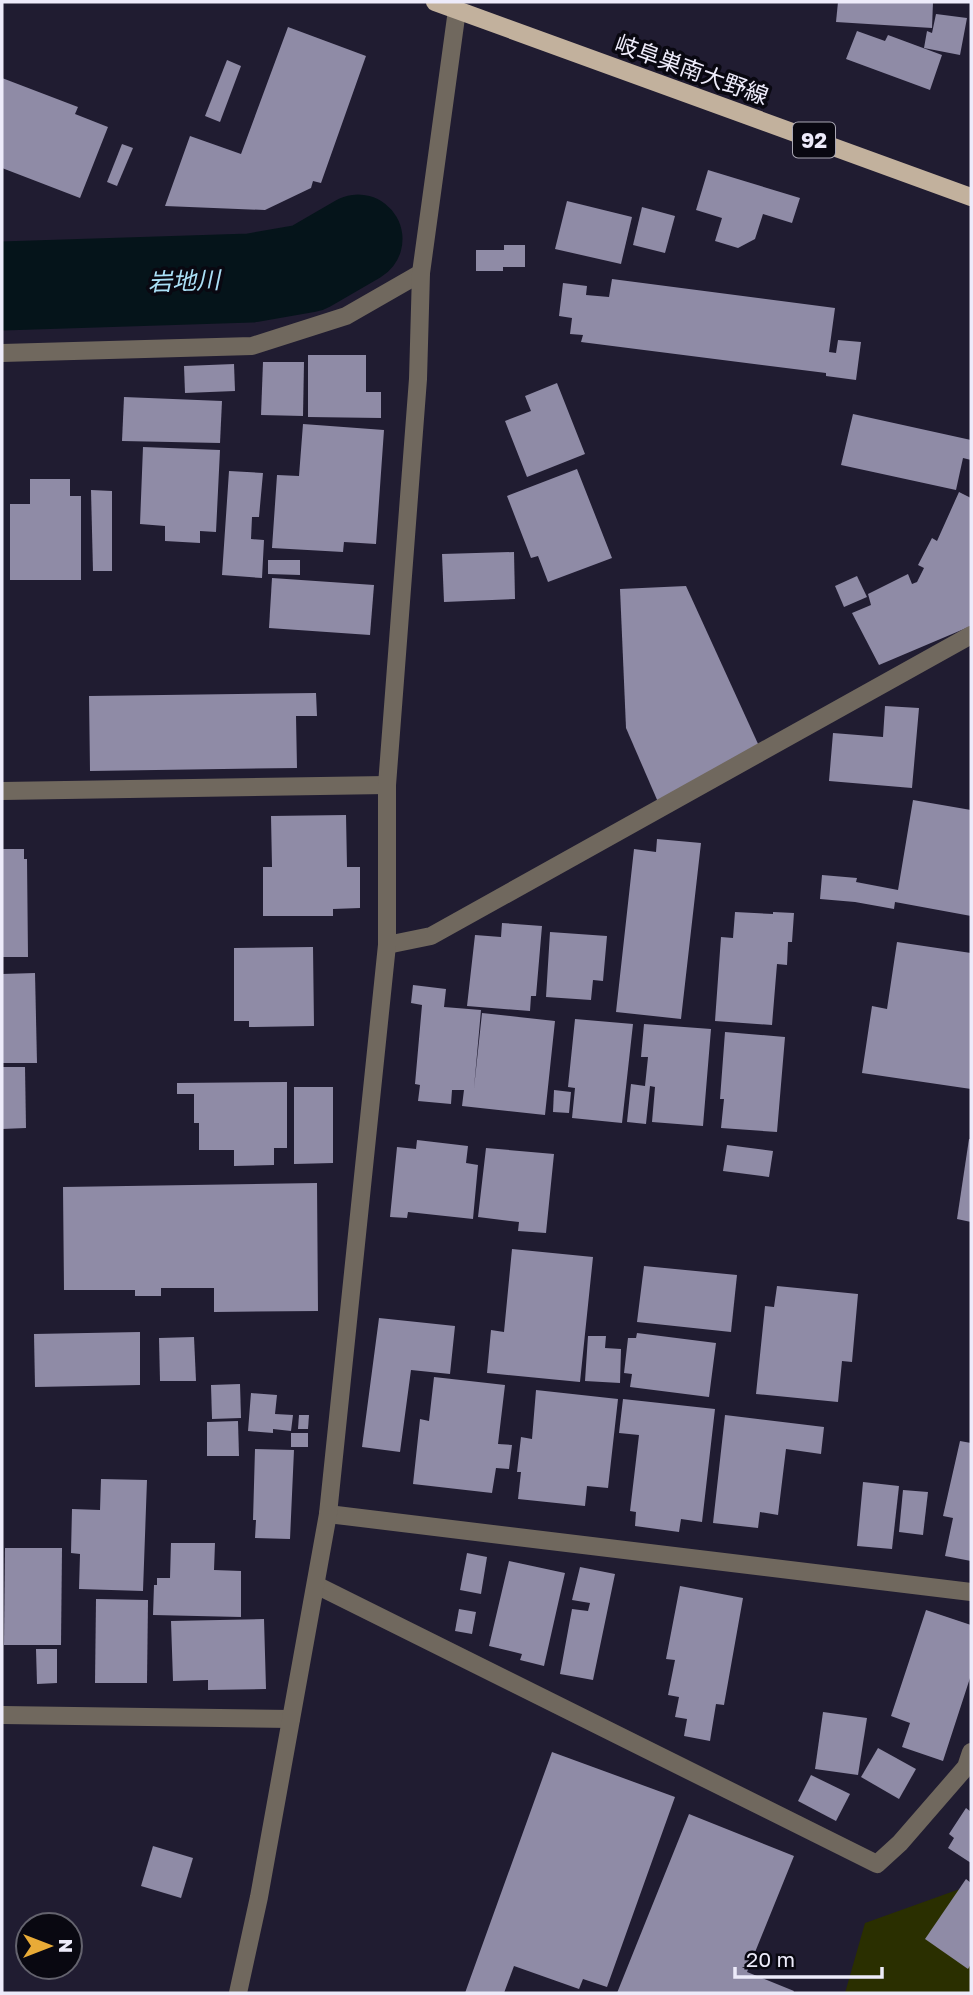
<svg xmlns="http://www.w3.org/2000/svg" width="973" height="1995" viewBox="0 0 973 1995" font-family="'Golos Text','Noto Sans JP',sans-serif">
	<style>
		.green { fill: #2a2f00 }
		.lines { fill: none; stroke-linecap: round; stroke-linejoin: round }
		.river { stroke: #05141a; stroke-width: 89 }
		.building { fill: #8f8ba6 }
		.minor { stroke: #70685e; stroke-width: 18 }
		.primary { stroke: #c2b19d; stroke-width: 18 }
		.labels { text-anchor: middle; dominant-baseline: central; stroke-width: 7; stroke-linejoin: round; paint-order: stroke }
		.shield { fill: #090811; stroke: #a9a7b4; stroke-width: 2 }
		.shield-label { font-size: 21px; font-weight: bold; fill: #edebfa }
		.street-label { font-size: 23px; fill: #edebfa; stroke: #090811 }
		.water-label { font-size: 24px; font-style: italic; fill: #abe0f7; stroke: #090811 }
	</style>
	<rect width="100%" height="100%" fill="#201c31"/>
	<path class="green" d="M971,1885v108h-126l20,-70z"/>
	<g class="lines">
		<path class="river" d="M2,286l249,-8 57,-10 50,-29"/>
	</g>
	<g class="building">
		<path d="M838,2h95l-1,26 -96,-6z"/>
		<path d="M936,14l31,4 -7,37 -36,-7 3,-17 5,2z"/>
		<path d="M288,27l78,29 -45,127 -8,-2 -2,7 -46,22 -100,-4 25,-70 51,18z"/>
		<path d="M857,31l28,10 3,-6 54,20 -12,35 -84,-31z"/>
		<path d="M227,60l14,6 -21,56 -15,-6z"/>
		<path d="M2,78l76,29 -3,7 33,13 -28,71 -78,-30z"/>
		<path d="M122,144l11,4 -16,38 -10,-4z"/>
		<path d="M708,170l92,28 -8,25 -29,-9 -8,25 -17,9 -23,-7 7,-23 -26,-8z"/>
		<path d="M567,201l65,16 -11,47 -66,-15z"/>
		<path d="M642,207l33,9 -10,37 -32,-8z"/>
		<path d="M504,245h21v22h-22v4h-27v-21h28z"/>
		<path d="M612,279l223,29 -6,44 7,1 2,-13 23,2 -5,38 -30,-4v-3l-245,-31 2,-7 -13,-1 2,-16 -13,-2 4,-33 24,3 -1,9 23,2z"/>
		<path d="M308,355h58v37h15v26l-73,-1z"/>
		<path d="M263,362h41l-1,54 -42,-1z"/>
		<path d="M234,364l1,27 -50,2 -1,-27z"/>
		<path d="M557,383l28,71 -58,23 -22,-56 26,-10 -6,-15z"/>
		<path d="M124,397l98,4 -2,42 -98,-2z"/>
		<path d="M853,414l118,26v20l-8,-2 -7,32 -115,-25z"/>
		<path d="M303,424l81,6 -8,114 -32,-2 -1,10 -71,-4 5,-73 22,1z"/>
		<path d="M143,447l77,3 -4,82 -16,-1v12l-35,-2v-15l-25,-2z"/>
		<path d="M577,469l35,89 -64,24 -10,-26 -7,2 -24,-62z"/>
		<path d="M229,471l34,2 -4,44h-7l-1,22 13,1 -2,38 -40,-3z"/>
		<path d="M30,479h40v17h11v84h-71v-76h20z"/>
		<path d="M91,490l21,1v80h-19z"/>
		<path d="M959,492l12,6v128l-92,39 -27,-52 19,-8 -3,-11 40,-20 4,10 5,-2 7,-14 -6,-3 14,-27 5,3z"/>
		<path d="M514,552l1,47 -71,3 -2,-48z"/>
		<path d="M268,560h32v15l-32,-1z"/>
		<path d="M857,576l10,21 -23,10 -9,-21z"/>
		<path d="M272,578l102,7 -4,50 -101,-7z"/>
		<path d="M686,586l73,160 -101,56 -32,-74 -6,-139z"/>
		<path d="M316,693l1,23h-21l1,52 -207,3 -1,-75z"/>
		<path d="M885,706l34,2 -7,80 -83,-7 4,-48 50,4z"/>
		<path d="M913,800l58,10v106l-76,-14 -1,7 -39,-7 -35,-3 2,-24 35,3 -1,4 42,8z"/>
		<path d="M346,815l1,52h13v41l-27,1v7h-70v-49h9l-1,-51z"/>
		<path d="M657,839l44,4 -20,176 -65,-7 18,-163 22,3z"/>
		<path d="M2,849h22v10h3l1,98h-26z"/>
		<path d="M735,912l38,2v-2l21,1 -2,29h-4l-1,23 -10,-1 -5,61 -57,-4 6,-84 12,1z"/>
		<path d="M502,923l40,3 -6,70h-5l-1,15 -63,-5 8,-71 26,2z"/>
		<path d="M550,932l57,4 -4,45 -10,-1 -2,20 -45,-3z"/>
		<path d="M897,942l74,11v136l-109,-16 10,-67 15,3z"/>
		<path d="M313,947l1,79 -65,1v-6h-15v-73z"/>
		<path d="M35,973l2,90h-35v-89z"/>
		<path d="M413,985l33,4 -2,18 37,3 -7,78 8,-75 73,8 -10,94 -83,-9 2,-16h-12l-1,14 -33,-3 2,-16 -5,-1 7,-79 -11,-2z"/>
		<path d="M575,1019l58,5 -11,99 -50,-5 3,-30 -7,-1z"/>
		<path d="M644,1024l67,5 -8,97 -51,-4 3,-35 -5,-1 -4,38 -19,-2 4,-38 14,2 3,-29h-7z"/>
		<path d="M725,1032l60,5 -8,95 -56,-4 3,-29h-4z"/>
		<path d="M2,1067h23l1,61 -24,1z"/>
		<path d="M287,1082v66h-13v17l-40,1v-16h-35v-27h-5v-29h-17v-11z"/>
		<path d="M294,1087h39v76l-39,1z"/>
		<path d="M554,1090l17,2 -2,21 -16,-1z"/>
		<path d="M969,1139h2v83l-14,-3z"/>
		<path d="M417,1140l51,6 -2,17 12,2 -5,54 -65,-7 -1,6 -17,-1 7,-70 19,2z"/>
		<path d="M727,1145l46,6 -4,26 -46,-6z"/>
		<path d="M486,1148l68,6 -8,79 -28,-2 1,-9 -41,-5z"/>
		<path d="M317,1183l1,128 -104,1v-24h-53v8h-26v-6h-71l-1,-103z"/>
		<path d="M512,1249l81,8 -13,125 -93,-9 4,-43 13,2z"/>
		<path d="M644,1266l93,9 -6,57 -94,-10z"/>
		<path d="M777,1286l81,8 -6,68 -10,-1 -4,41 -82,-8 9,-88 9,1z"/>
		<path d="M379,1318l76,8 -5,48 -39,-4 -11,82 -38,-5z"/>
		<path d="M140,1332v53l-105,2 -1,-53z"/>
		<path d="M637,1333l79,10 -7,54 -79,-10 2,-13 -8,-1 4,-35h8z"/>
		<path d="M588,1336h18l-1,12 16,1 -1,34 -35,-2z"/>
		<path d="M194,1337l2,44h-36l-1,-43z"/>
		<path d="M434,1377l71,8 -7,59 14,1 -3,24 -13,-1 -4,25 -79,-9 7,-65 9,2z"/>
		<path d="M240,1384l1,34 -29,1 -1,-34z"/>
		<path d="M536,1390l82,9 -10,89 -21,-2 -2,20 -67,-7 3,-27h-4l4,-35 11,2z"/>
		<path d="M251,1393l26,2 -2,19 18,1 -2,16 -18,-2v4l-25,-2z"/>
		<path d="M623,1399l92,10 -13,113 -21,-3 -2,13 -44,-6 1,-14 -6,-1 9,-76 -20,-2z"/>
		<path d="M299,1415h10l-1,14h-10z"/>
		<path d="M725,1415l99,12 -3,27 -35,-5 -8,66 -18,-3 -2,16 -45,-5z"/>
		<path d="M238,1421l1,35h-32v-34z"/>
		<rect x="291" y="1433" width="17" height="14"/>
		<path d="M960,1441l11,2v118l-26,-5 8,-38 -10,-2z"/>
		<path d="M255,1449l39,1 -4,89 -35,-1 1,-18h-3z"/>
		<path d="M101,1479l46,1 -4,111 -64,-2 1,-35 -9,-1 1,-44 28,1z"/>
		<path d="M863,1482l36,4 -7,63 -35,-3z"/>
		<path d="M903,1490l25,2 -5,43 -24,-3z"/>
		<path d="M171,1543h44l-1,27 27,1v46l-88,-2 1,-30h3v-7h13z"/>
		<path d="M5,1548h57l-1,97h-57z"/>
		<path d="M467,1553l20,4 -6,37 -21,-4z"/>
		<path d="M509,1561l56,12 -21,93 -24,-6 2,-6 -33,-8z"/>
		<path d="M580,1567l35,7 -22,106 -33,-6 12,-65 16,2 2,-8 -18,-3z"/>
		<path d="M680,1586l63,12 -19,107 -8,-1 -6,37 -26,-5 3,-17 -12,-2 4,-20 -11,-2 7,-35 -9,-1z"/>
		<path d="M96,1599l52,1 -1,83h-52z"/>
		<path d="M459,1609l17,3 -4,22 -17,-3z"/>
		<path d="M926,1610l45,15v50l-28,86 -41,-14 8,-24 -19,-7z"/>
		<path d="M264,1619l2,70 -58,1v-10l-35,1 -2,-60z"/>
		<path d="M36,1649h21v34l-20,1z"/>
		<path d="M823,1712l44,6 -9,57 -43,-6z"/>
		<path d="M878,1748l38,21 -17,30 -38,-22z"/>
		<path d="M552,1752l123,45 -68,190 -24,-8 -4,10 -65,-23 -10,27h-39z"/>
		<path d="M811,1775l39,19 -14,27 -38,-20z"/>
		<path d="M966,1808l5,4v51l-23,-15 6,-10 -5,-4z"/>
		<path d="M689,1814l105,42 -47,116 47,19 -1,2h-176z"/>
		<path d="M153,1846l40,12 -12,40 -40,-12z"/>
		<path d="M966,1879l5,4v81l-3,5 -43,-30z"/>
	</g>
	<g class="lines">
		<g class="minor">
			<path d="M2,353l250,-7 94,-30 75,-43"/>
			<path d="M2,791l385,-6"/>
			<path d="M387,945l44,-9 540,-301"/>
			<path d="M328,1514l643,78"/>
			<path d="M316,1585l561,279 23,-21 66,-76 5,-15"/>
			<path d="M2,1715l289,4"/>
			<path d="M238,1993l21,-96 69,-383 59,-569v-160l31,-406 3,-106 36,-263"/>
		</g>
		<path class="primary" d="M435,2l536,195"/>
	</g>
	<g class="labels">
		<rect class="shield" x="793" y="122.5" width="42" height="35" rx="5"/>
		<g class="shield-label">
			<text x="814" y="140">92</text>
		</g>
		<g class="street-label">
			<text transform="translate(692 69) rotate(20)">岐阜巣南大野線</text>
		</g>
		<g class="water-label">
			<text transform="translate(184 280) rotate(-2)">岩地川</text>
		</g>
	</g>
	<rect width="973" height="1995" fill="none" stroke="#edebfa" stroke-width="7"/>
	<g transform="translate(49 1946) rotate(90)"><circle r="33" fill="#090811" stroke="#64636e" stroke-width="2"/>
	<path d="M0-5L12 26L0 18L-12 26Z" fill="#e9ab37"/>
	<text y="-10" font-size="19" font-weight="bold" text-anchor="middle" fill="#edebfa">N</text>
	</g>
	<path d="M735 1967v10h147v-10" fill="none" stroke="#edebfa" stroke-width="3.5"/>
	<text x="746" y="1967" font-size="21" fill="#edebfa" stroke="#090811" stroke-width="5" paint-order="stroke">20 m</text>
</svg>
